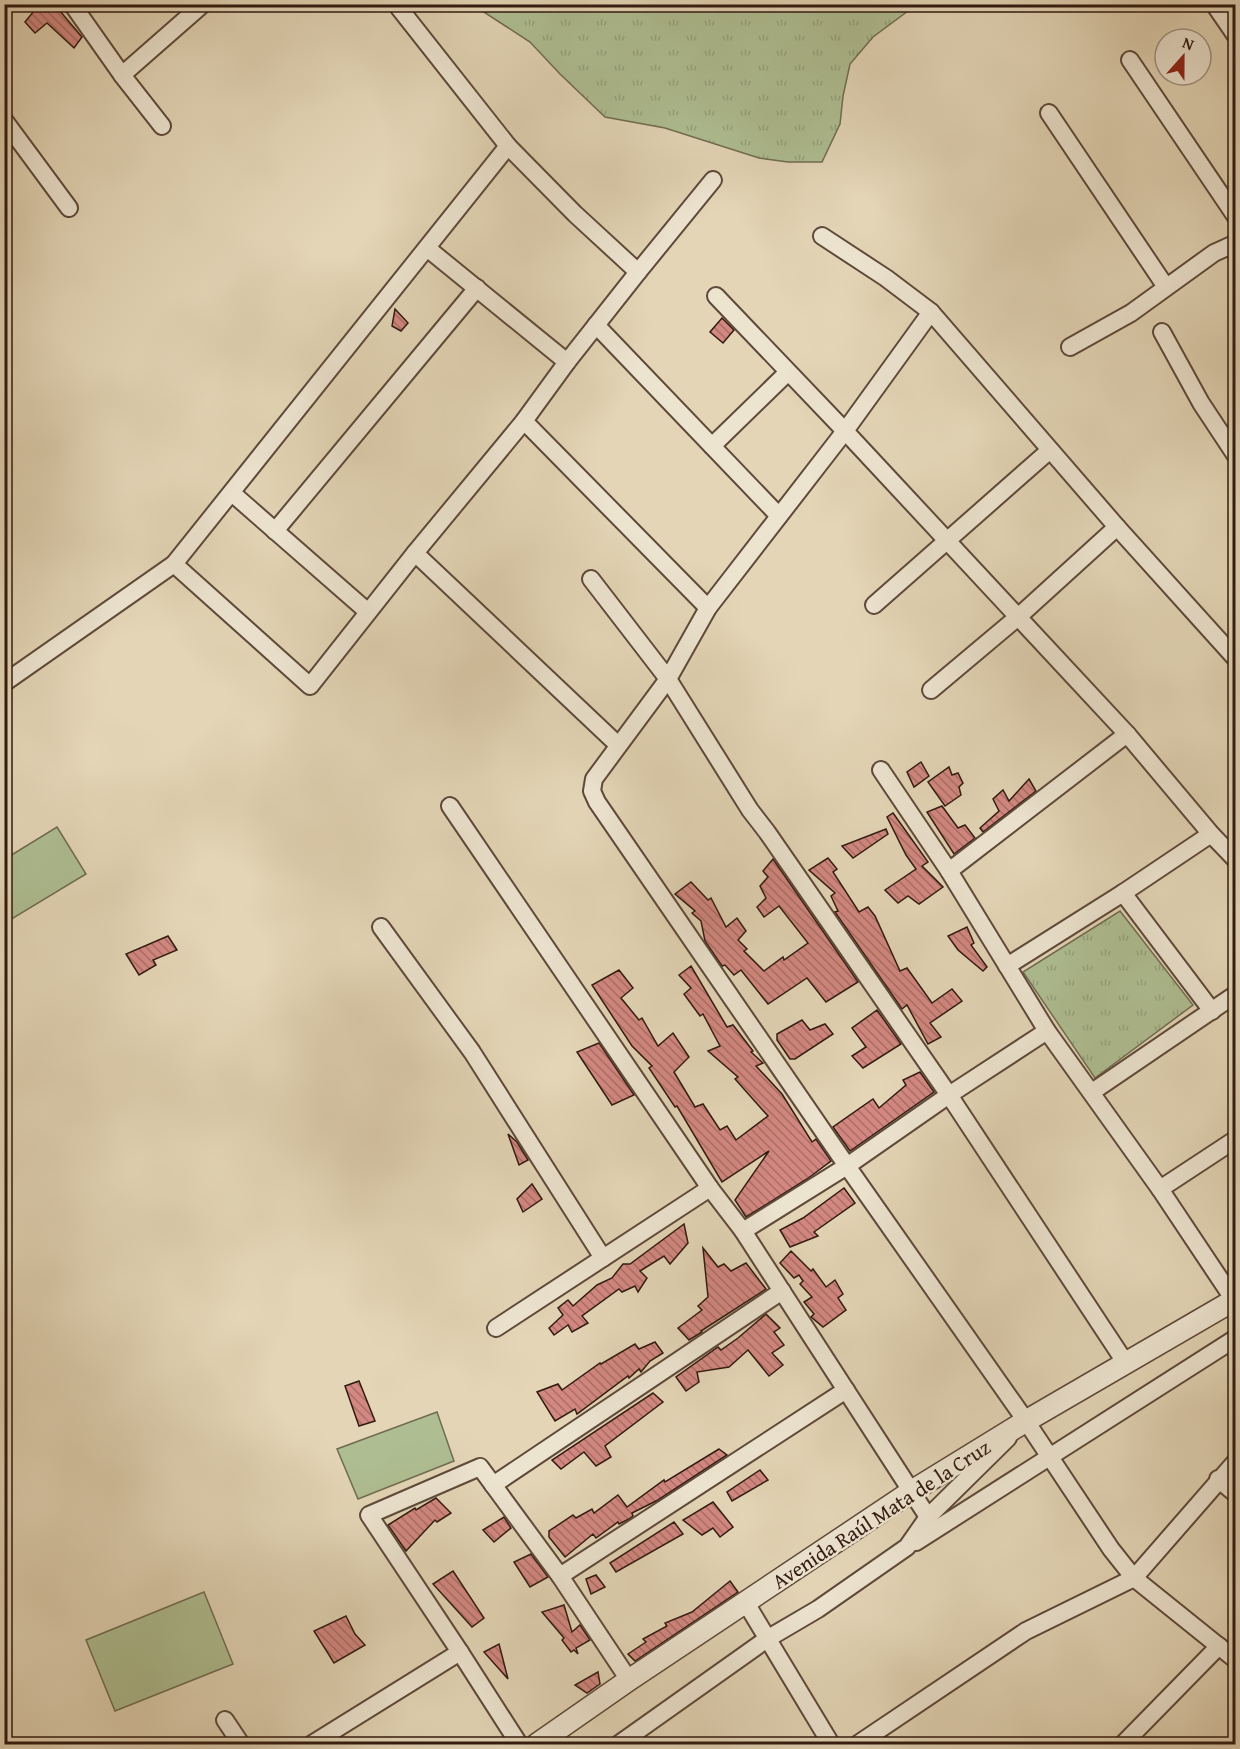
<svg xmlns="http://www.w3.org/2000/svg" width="1240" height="1749" viewBox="0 0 1240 1749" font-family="'Gentium Book Plus',serif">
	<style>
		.grass { fill: url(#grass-tufts); stroke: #706c51; stroke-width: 1.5 }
		.garden { fill: #aebe92; stroke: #706c51; stroke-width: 1.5 }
		.building { fill: url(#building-back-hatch); stroke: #311a10; stroke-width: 1.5 }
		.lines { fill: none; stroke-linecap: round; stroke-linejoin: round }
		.minor-casing { stroke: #5e493a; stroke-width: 20 }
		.tertiary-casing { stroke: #5e493a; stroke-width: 24 }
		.minor { stroke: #ede4d0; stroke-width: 16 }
		.tertiary { stroke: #ede4d0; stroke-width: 21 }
		.labels { text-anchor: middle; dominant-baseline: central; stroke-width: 5; stroke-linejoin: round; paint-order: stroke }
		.street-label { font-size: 21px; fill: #311a10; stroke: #ede4d0 }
	</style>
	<defs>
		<pattern id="grass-tufts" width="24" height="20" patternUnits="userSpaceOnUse" patternTransform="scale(1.5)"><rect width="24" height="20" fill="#aebe92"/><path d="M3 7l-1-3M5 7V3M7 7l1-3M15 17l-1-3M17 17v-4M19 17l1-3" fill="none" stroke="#96a37d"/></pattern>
		<pattern id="building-back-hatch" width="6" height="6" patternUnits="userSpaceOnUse" patternTransform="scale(1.5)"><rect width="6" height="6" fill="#d38881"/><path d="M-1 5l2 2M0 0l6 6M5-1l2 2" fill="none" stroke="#ac6e68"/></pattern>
	</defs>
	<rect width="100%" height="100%" fill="#e3d5b6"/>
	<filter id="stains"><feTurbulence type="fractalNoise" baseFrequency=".00333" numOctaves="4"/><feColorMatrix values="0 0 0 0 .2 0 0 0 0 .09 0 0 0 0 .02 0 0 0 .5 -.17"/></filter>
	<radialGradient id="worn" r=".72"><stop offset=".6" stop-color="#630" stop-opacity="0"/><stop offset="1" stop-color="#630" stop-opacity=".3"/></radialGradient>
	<g class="grass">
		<path d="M473,5h443l-43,32 -23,27 -7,32 -3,28 -18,38h-34l-29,-4 -94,-30 -60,-11 -45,-43 -30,-32z"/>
		<path d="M1120,911l73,94 -98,73 -72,-106z"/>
	</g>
	<g class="garden">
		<path d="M57,827l29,47 -81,49v-64z"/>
		<path d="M437,1412l17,49 -96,38 -21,-50z"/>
		<path d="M204,1592l29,72 -118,47 -29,-71z"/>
	</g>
	<g class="building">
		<path d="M30,4h24l28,33 -8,11 -27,-25 -12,10 -10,-11 9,-11z"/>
		<path d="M395,309l13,14 -7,8 -9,-5z"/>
		<path d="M722,318l12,12 -11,13 -13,-11z"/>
		<path d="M921,762l8,14 -15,11 -7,-15z"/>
		<path d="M949,767l3,8 6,-2 5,10 -4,4 2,8 -16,11 -17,-24z"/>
		<path d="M1029,779l7,12 -53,41 -3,-4 19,-17 -6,-12 10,-9 6,11z"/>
		<path d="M942,806l16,22 7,-3 10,13 -21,16 -27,-42z"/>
		<path d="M893,813l35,49 -6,4 21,21 -24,17 -11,-8 -10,7 -13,-13 31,-21 -10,-14 -19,-38z"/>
		<path d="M886,829l2,5 -35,24 -11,-12z"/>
		<path d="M828,858l9,11 -4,3 26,40 9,-5 7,9 25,55 7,-3 25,35 20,-14 10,12 -32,22 11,14 -13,7 -21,-39 -5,4 -67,-97 3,-1 -7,-15 4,-3 -26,-23z"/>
		<path d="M773,859l85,123 -32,20 -19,-24 -39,26 -27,-34 -7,5 -9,-10 -3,1 -17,-25 -4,-20 -9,-8 3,-2 -20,-17 16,-12 17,18 3,-2 15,29 11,-9 9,13 -8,9 9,9 -3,2 20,20 19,-14 1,3 24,-17 -29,-37 -15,11 -7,-10 9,-9 -6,-12 8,-9 -5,-6z"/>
		<path d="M967,927l7,16 -3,2 16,22 -4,4 -25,-21 -10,-14z"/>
		<path d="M168,936l9,14 -24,10 3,5 -17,10 -13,-21z"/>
		<path d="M691,966l36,61 6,-2 20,26 -2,1 12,11 -7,3 26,28 30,48 4,-3 15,22 -24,18 -61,38 -11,-17 34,-49 -47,31 -45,-76 -2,1 -26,-39 3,-2 -20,-20 -40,-61 27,-15 14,18 -12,10 18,22 3,-2 16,28 15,-13 16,24 -15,15 21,35 8,-3 17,26 7,-4 9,14 32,-24 -33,-37 3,-2 -30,-26 12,-5 -17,-32 -3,2 -16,-22 7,-6 -12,-13z"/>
		<path d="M877,1010l24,34 -38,24 -11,-12 14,-9 -14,-19z"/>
		<path d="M802,1020l8,10 15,-6 8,10 -38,25h-5l-13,-19v-6z"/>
		<path d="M599,1043l35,52 -22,10 -35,-53z"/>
		<path d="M920,1072l14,20 -84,59 -17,-24 40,-28 6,9 27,-23 -3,-5z"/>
		<path d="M508,1134l9,8 11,18 -9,5z"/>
		<path d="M532,1184l10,15 -19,13 -6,-13z"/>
		<path d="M844,1188l11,15 -41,29 4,4 -28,11 -10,-17 23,-12z"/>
		<path d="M684,1224l4,19 -18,21 -6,-8 -24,15 7,7 -9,14 -3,-6 -13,6 -3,-3 -37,27 6,7 -16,9 -4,-7 -14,10 -5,-7 14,-13 -5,-7 10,-8 5,6 24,-21 15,-7 11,-14h7z"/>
		<path d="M703,1248l15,19 6,-3 7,7 15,-8 20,26 -65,42 1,1 -13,8 -11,-12 24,-18 -4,-4 10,-9z"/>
		<path d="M791,1251l20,20 2,-2 13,18 9,-7 8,14 -5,4 8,12 -23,17 -12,-10 3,-3 -10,-12 8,-5 -12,-13 3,-3 -4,-6 -5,3 -14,-15z"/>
		<path d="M766,1314l14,14 -6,4 10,13 -12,8 11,12 -14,11 -21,-26 -19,17 -32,5 2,10 -13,9 -10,-14 42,-30 3,3 17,-12z"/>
		<path d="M655,1342l8,11 -13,8 -9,11 -2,-3 -10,9 -1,-2 -51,38 -2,-5 -20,12 -18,-29 21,-8 4,6 38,-27 1,1 34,-20 4,5z"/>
		<path d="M359,1381l16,40 -16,5 -14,-40z"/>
		<path d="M653,1393l10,9 -58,44 6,11 -15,9 -12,-14 -23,17 -9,-9z"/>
		<path d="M719,1449l8,6 -69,45 -26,13 1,3 -4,3 -10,5 -1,-2 -22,16 -3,-4 -28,23 -16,-20v-6l24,-16 3,3 16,-9 2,4 24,-18 9,12 37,-27 1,2z"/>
		<path d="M760,1470l8,10 -36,21 -5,-9z"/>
		<path d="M436,1498l15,15 -14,9 -2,-2 -29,31 -18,-26 27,-17 1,2z"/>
		<path d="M713,1502l20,25 -13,10 -7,-9 -11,7 -19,-15z"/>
		<path d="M504,1517l7,11 -17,14 -11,-12z"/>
		<path d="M674,1522l9,12 -67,38 -6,-9z"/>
		<path d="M531,1554l17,23 -18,10 -16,-25z"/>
		<path d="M453,1571l31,47 -12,9 -39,-43z"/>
		<path d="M596,1575l9,12 -14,7 -5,-15z"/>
		<path d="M730,1581l8,11 -103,69 -7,-7 18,-12 -3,-3 24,-13 -2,-3 27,-11z"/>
		<path d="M564,1605l8,27 8,-7 10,15 -14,8 2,6 -4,-4 -3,2 -9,-12 2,-2 -22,-26z"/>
		<path d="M346,1616l9,18 10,11 -31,18 -20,-32z"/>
		<path d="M499,1644l9,35 -24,-27z"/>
		<path d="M598,1672l2,12 -13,9 -12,-8z"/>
	</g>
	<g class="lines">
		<defs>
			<g id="minor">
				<path d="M72,4l50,71 40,51"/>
				<path d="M396,4l112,142 67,68 63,58"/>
				<path d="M1214,4l22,32"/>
				<path d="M1130,60l106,157"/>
				<path d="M122,75l81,-71"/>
				<path d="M1049,113l117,174"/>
				<path d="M4,120l65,88"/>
				<path d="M822,236l64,42 45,34 186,215 119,132"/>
				<path d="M427,248l140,114"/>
				<path d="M716,296l129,135 282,303 84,100 25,26"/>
				<path d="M931,312l-86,119 -137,177 -40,71 -74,100 -2,12 5,11 250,364 179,255 85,128 23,29 102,82"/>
				<path d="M596,325l183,191"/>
				<path d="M1162,332l39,71 35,53"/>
				<path d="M1070,347l61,-34 83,-60 22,-10"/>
				<path d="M524,421l184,187"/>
				<path d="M712,446l76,-74"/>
				<path d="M232,493l136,119"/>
				<path d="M275,531l202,-243"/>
				<path d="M415,553l203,192"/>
				<path d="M174,564l136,122 105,-133 109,-132 43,-59 71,-90 75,-92"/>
				<path d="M591,579l77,100 82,131 17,22 182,263 176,267"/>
				<path d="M874,605l176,-155"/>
				<path d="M4,683l170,-119 334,-418"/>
				<path d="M931,690l87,-73 99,-90"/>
				<path d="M881,770l68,101 98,160 113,158 76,114"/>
				<path d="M450,806l260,382 33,43 185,286"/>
				<path d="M949,871l178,-137"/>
				<path d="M1123,893l89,118"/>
				<path d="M381,927l91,125 131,206"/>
				<path d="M1007,966l116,-73 88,-59"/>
				<path d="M1092,1092l144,-98"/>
				<path d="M1160,1189l76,-50"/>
				<path d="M743,1231l104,-65 102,-71 98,-64"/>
				<path d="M496,1328l214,-140"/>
				<path d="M1218,1479l18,15"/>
				<path d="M493,1485l289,-194"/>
				<path d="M916,1542l320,-204"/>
				<path d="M560,1576l286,-186"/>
				<path d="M746,1603l85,141"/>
				<path d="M225,1720l16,24"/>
				<path d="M312,1744l148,-92"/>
				<path d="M519,1744l-59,-92 -91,-137 111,-48 80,109 69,104"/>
				<path d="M619,1744l148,-105 51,-30 89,-62 21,-30 80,-79"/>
				<path d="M858,1744l168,-113 108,-53 102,-117"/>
				<path d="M1123,1744l96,-98"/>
			</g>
			<path id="tertiary" d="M537,1744l92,-64 283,-189 114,-70 210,-122"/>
		</defs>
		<use href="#minor" class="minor-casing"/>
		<use href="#tertiary" class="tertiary-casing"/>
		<use href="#minor" class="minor"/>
		<use href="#tertiary" class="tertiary"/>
	</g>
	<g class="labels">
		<g class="street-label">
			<text transform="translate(881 1514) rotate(-33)">Avenida Raúl Mata de la Cruz</text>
		</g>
	</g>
	<rect width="1240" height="1749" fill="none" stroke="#e3d5b6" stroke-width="24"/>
	<rect x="6" y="6" width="1228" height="1737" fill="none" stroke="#311a10" stroke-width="3"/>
	<rect x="12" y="12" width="1216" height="1725" fill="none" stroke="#311a10" stroke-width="1.5"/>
	<g transform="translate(1183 57) rotate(21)"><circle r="28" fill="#ede4d0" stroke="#a29383" stroke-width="1.5"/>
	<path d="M0-4.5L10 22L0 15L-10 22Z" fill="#8f2418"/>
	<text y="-9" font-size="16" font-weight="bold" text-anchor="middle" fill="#311a10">N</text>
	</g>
	<rect width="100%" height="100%" filter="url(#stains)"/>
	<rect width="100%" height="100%" fill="url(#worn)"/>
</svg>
